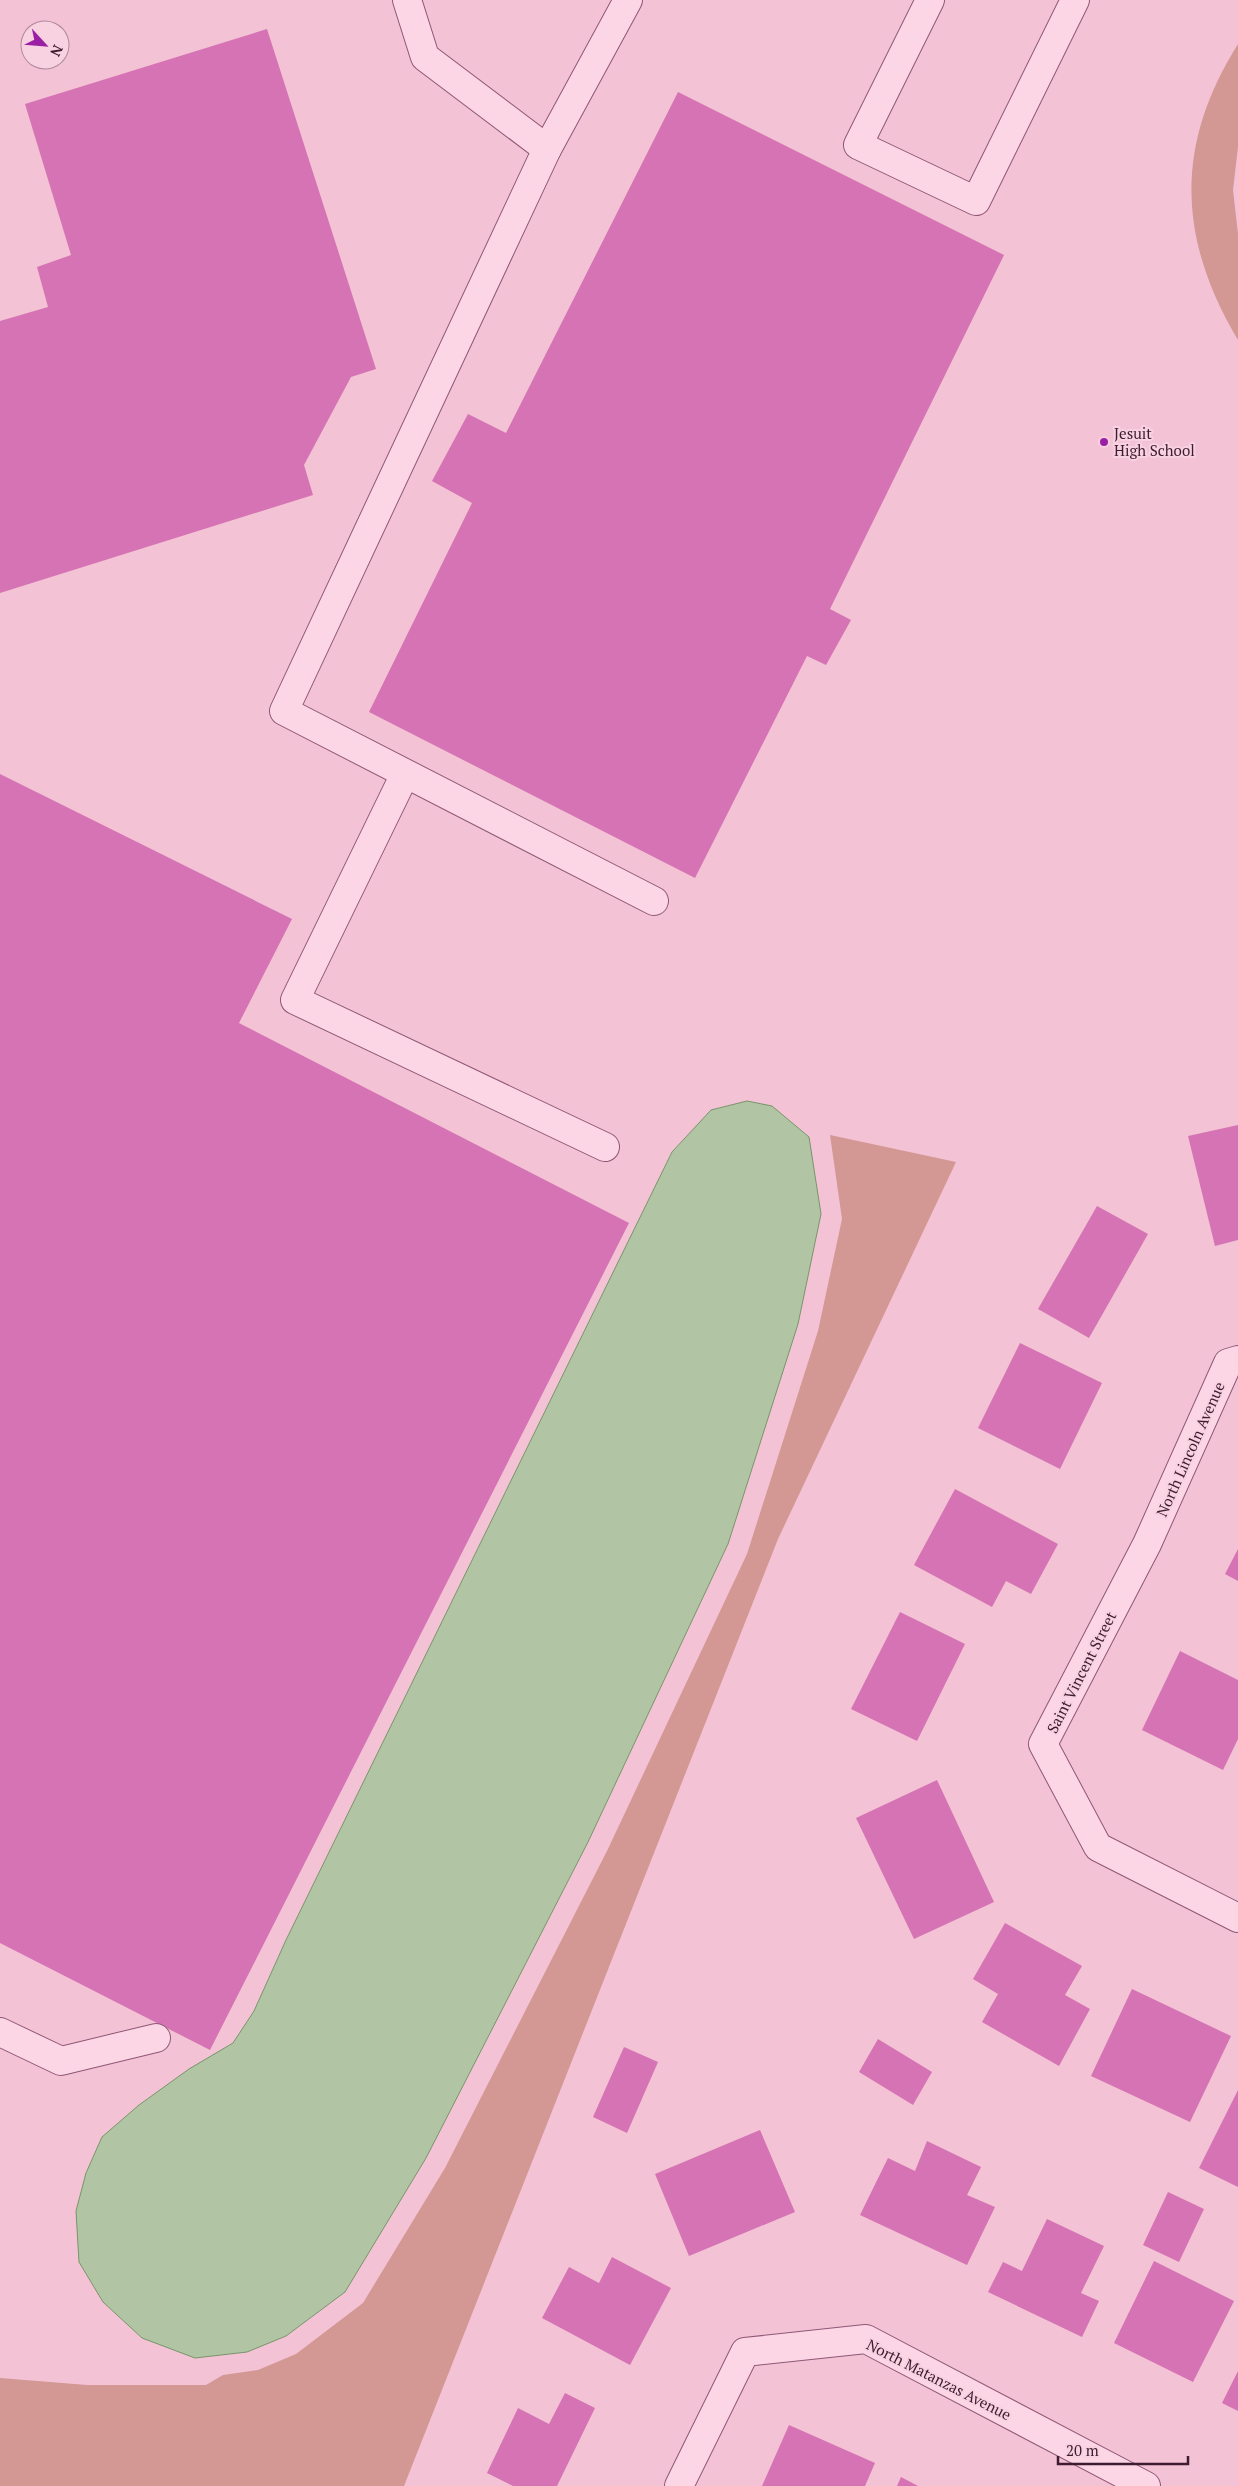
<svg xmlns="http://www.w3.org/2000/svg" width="1238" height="2486" viewBox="0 0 1238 2486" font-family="'PT Serif',serif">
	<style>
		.green { fill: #d39794 }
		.water { fill: #b1c5a5; stroke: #78956a }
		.building { fill: #d573b4 }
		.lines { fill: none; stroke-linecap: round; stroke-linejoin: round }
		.minor-casing { stroke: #8f5776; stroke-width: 30 }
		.minor { stroke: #fcd6e5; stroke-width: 28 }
		.poi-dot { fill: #9a1fa5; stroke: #f9d2e1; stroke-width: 2 }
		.labels { text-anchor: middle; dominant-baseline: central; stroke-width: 4; stroke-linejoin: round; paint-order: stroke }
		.poi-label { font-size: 15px; fill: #3d1c30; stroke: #f9d2e1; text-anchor: start }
		.street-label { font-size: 15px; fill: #3d1c30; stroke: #f9d2e1 }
	</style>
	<rect width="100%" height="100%" fill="#f3c2d4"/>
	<g class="green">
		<path d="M1238,44v103l-5,43 5,44v106c-60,-101 -64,-194 0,-296z"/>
		<path d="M830,1135l126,27 -178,377 -374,947h-404v-108l87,7h119l17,-10 35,-5 38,-16 67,-51 82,-135 162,-317 140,-297 71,-223 24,-112z"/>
	</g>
	<path class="water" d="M747,1101l25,5 37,31 12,77 -23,110 -70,220 -140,298 -162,316 -81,134 -59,44 -39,16 -52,6 -53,-20 -39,-36 -24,-40 -3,-51 10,-38 16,-36 37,-32 50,-36 44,-26 21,-32 32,-71 386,-788 39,-42z"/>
	<g class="building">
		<path d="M267,29l109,340 -25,8 -47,88 9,30 -313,98v-272l48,-14 -11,-40 34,-12 -46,-151z"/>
		<path d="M678,92l326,163 -174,354 21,11 -25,45 -19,-9 -112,222 -326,-166 103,-209 -40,-22 36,-67 38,19z"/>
		<path d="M0,774l292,145 -53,104 390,200 -419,827 -210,-107z"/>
		<path d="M1238,1125v115l-23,6 -27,-110z"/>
		<path d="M1097,1206l51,28 -59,104 -51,-29z"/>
		<path d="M1020,1343l82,40 -42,86 -82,-41z"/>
		<path d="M955,1489l103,55 -27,50 -25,-13 -14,26 -78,-42z"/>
		<path d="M1238,1549v32l-13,-7z"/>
		<path d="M900,1612l65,32 -48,97 -66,-32z"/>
		<path d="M1180,1651l58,29v59l-15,31 -81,-40z"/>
		<path d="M937,1780l57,122 -80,37 -58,-121z"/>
		<path d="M1005,1923l77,43 -17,29 25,14 -31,57 -77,-44 16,-28 -25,-15z"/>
		<path d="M1132,1989l99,47 -41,86 -99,-46z"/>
		<path d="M878,2039l54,33 -19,33 -54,-33z"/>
		<path d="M624,2047l34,15 -31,71 -34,-16z"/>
		<path d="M1238,2090v97l-39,-19z"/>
		<path d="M760,2130l35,82 -106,44 -34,-82z"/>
		<path d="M927,2141l54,26 -14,28 28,12 -28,58 -107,-50 28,-57 27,13z"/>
		<path d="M1168,2192l36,17 -25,53 -36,-17z"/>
		<path d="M1047,2219l57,27 -23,47 18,8 -17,36 -94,-45 15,-30 19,9z"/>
		<path d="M612,2257l59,31 -41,77 -88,-47 27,-51 30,16z"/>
		<path d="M1154,2261l80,40 -41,81 -79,-39z"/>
		<path d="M1238,2371v40l-16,-8z"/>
		<path d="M565,2393l30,15 -38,78h-44l-26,-13 31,-65 31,16z"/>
		<path d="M789,2425l86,38 -10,23h-103z"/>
		<path d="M901,2477l17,9h-21z"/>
	</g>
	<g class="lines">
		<defs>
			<g id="minor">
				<path d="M407,0l18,57 122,92 -263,562 370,190"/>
				<path d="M930,0l-72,145 118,56 99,-201"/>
				<path d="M547,149l81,-149"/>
				<path d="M405,774l-110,226 310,147"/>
				<path d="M1238,1360l-10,3 -81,181 -104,200 55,103 140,71"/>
				<path d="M0,2032l61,29 95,-23"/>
				<path d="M679,2486l66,-134 121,-13 280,147"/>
			</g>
		</defs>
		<use href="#minor" class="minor-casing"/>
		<use href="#minor" class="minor"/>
	</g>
	<circle class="poi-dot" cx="1104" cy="442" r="5"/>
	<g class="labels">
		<g class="poi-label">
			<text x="1114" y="433">Jesuit<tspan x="1114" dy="17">High School</tspan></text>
		</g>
		<g class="street-label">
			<text transform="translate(1190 1449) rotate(-66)">North Lincoln Avenue</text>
			<text transform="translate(1081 1672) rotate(-63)">Saint Vincent Street</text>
			<text transform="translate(939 2379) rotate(27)">North Matanzas Avenue</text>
		</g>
	</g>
	<g transform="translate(45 45) rotate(116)"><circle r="24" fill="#f9d2e1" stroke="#ae899a"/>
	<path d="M0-4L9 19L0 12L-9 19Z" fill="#9a1fa5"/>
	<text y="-8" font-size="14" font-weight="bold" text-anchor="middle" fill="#3d1c30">N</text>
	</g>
	<path d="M1058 2456v8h130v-8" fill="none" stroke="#3d1c30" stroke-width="2.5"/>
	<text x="1066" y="2456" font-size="15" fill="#3d1c30" stroke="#f9d2e1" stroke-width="4" paint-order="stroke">20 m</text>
</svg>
